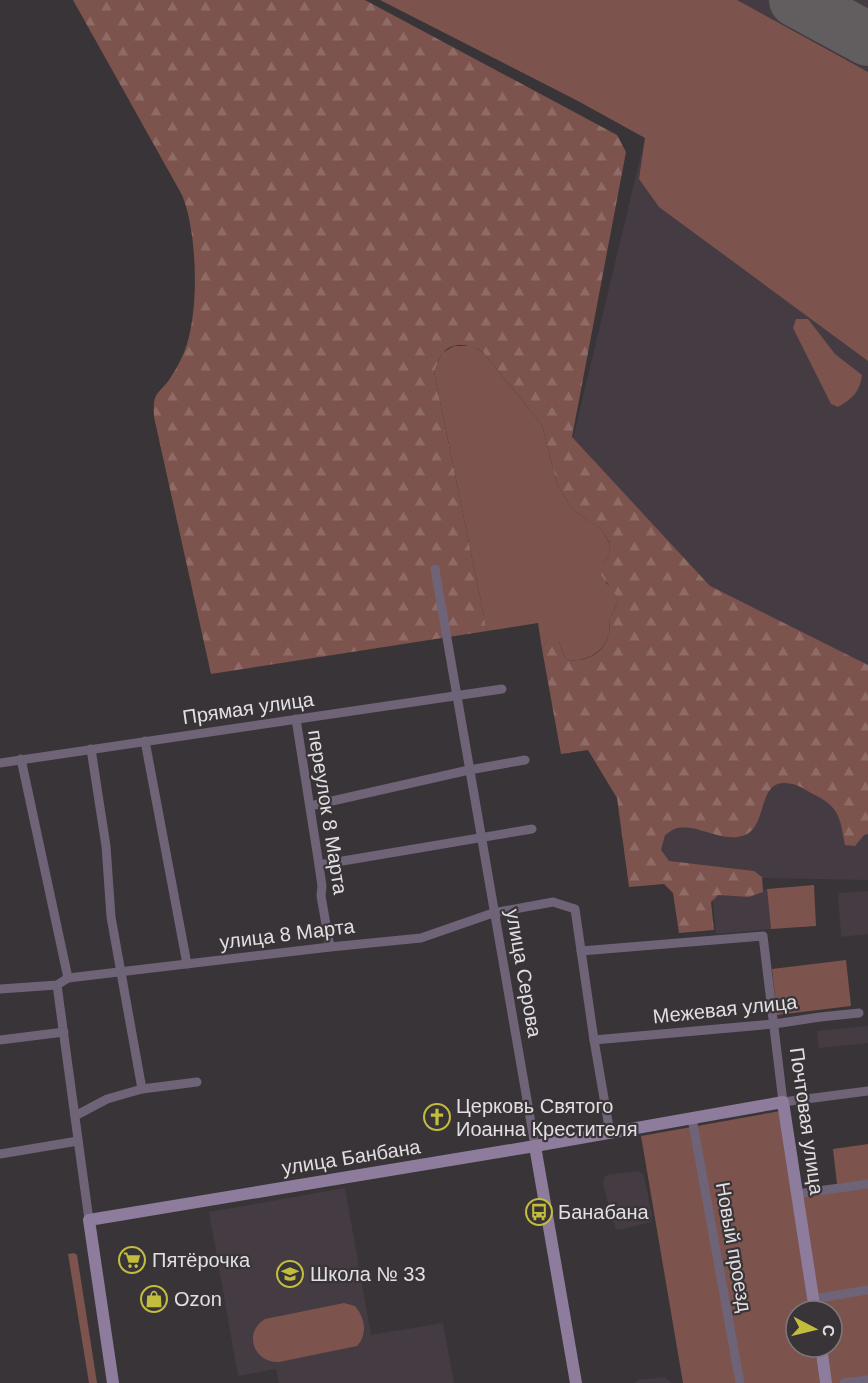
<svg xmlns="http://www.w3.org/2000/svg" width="868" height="1383" viewBox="0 0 868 1383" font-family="Arial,sans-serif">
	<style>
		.built { fill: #453b42 }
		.green { fill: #7d534d }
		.forest { fill: url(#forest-firs) }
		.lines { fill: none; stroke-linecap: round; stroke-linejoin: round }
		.runway { stroke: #625e60; stroke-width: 54 }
		.street { stroke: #6e6377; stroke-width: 9 }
		.secondary { stroke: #8d7c9c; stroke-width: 12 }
		.labels { text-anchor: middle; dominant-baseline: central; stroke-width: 4.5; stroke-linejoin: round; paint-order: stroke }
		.street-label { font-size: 20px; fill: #e1dfe1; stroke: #393437 }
		.poi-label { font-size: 20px; fill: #e1dfe1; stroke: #393437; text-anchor: start }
	</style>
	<defs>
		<pattern id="forest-firs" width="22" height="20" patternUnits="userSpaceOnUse" patternTransform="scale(1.5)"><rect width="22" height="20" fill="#7d534d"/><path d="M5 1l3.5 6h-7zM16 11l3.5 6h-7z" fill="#8f6b66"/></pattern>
	</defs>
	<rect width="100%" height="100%" fill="#393437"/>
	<g class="built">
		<path d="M380,0h488v880l-224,-4 66,-136 -149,-252 84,-350 -67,-37z"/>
		<path d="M767,889l4,40 -55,5 -4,-40z"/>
		<path d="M868,891v43l-27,3 -3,-44z"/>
		<path d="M868,1026v17l-49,5 -2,-17z"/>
		<path d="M638,1171l6,4 8,41 -1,6 -33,8 -3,-2 -12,-44 1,-6 3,-3z"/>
		<path d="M345,1188l26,147 72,-12 11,60h-175l-3,-14 -38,7 -29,-164z"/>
		<path d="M664,1377l8,6h-37l3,-3z"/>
	</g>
	<g class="green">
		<path d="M380,0h357l131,72v289l-209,-154 -20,-28 6,-41 -67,-37z"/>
		<path d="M796,319h12l27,35 27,21c-2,17 -10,24 -24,32l-7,-3 -38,-76z"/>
		<path d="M454,346h17l12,6 59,73 15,59 15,25 30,21 8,14 -1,10 -5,10 2,19 8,7 4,10c-2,7 -5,12 -8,18 -1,5 0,10 -1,15 -5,20 -21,27 -40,28l-5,-5 -5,-14 -12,-1 -5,8 -4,-26 -51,8 -53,-259 8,-19z"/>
		<path d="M814,885l2,41 -45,3 -4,-40z"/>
		<path d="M846,960l5,46 -74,9 -5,-46z"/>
		<path d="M780,1111l29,200h-13v36h19l5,36h-137l-42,-247z"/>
		<path d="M868,1144v37l-31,3 -4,-35z"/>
		<path d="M868,1187v196h-37l-5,-36h6v-36h-12l-17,-116z"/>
		<path d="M74,1253l3,2 20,128h-8l-21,-129z"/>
		<path d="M344,1303l11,3c10,12 13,28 2,40l-78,16c-26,1 -36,-30 -14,-43z"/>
	</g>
	<path class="forest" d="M73,0h292l252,135 9,17 -54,285 138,149 158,79v169l-4,1 -9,11 -10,-1c-5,-27 -5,-38 -32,-51 -6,-3 -14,-9 -21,-10 -36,-9 -23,41 -47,51 -23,9 -48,-12 -68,-7 -4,1 -9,5 -12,7l-4,15 8,11 85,10 8,6 1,15 -14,5 -31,-2 -7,7 3,28 -35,3 -6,-40 -9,-9 -35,3 -12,-89 -29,-48 -27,4 -19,-105 5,-8 5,-2 7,3 5,14 5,5c20,-1 35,-7 40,-28 1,-5 0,-10 1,-15 3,-6 6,-11 8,-18 -4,-10 -11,-16 -17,-25l3,-11 5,-10 1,-11 -8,-13 -30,-21 -15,-25 -15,-59 -59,-73c-13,-7 -30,-12 -41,2 -3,4 -5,12 -8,18l53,259 -276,43 -57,-257c0,-5 -1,-13 1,-19 2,-6 10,-12 14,-18 5,-8 10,-16 14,-25 17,-37 15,-122 -1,-160z"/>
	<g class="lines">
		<path class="runway" d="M796,0l72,39"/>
		<g class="street">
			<path d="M435,569l100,577"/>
			<path d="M296,719l23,146 3,21 -1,10 9,51"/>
			<path d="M145,741l42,223"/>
			<path d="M91,749l15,97 5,71 31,172"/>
			<path d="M21,759l47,219"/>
			<path d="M0,763l502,-74"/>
			<path d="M310,806l159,-36 56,-10"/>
			<path d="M319,865l213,-36"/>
			<path d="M581,951l182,-15 20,166 85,-11"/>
			<path d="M57,985l32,235"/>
			<path d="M0,989l57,-4 11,-7 262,-31 91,-9 72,-25 60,-11 22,7 19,131 16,93"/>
			<path d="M0,1040l64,-8"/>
			<path d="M594,1040l180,-16 46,-7 39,-4"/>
			<path d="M75,1116l32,-17 35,-10 55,-7"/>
			<path d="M692,1118l48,265"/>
			<path d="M0,1154l78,-13"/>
			<path d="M797,1194l71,-10"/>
			<path d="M813,1299l55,-9"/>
			<path d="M844,1383l24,-3"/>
		</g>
		<g class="secondary">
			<path d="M535,1146l41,237"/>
			<path d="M821,1347l5,36"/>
			<path d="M113,1383l-24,-163 446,-74 248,-44 32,209"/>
		</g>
	</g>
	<defs>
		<symbol id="church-ring" viewBox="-11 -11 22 22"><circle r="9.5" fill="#393437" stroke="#c3bd3e" stroke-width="1.5"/><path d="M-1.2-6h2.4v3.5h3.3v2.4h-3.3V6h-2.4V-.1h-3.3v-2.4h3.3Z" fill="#c3bd3e"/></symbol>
		<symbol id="bus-ring" viewBox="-11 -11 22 22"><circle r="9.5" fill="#393437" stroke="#c3bd3e" stroke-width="1.5"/><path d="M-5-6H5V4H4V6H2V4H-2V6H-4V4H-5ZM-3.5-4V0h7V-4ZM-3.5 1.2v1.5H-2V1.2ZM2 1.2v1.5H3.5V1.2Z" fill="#c3bd3e"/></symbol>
		<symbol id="supermarket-ring" viewBox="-11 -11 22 22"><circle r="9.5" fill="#393437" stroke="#c3bd3e" stroke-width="1.5"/><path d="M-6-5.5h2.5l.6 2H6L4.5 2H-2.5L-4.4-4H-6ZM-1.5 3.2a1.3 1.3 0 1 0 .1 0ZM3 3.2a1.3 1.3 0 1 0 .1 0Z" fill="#c3bd3e"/></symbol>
		<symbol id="school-ring" viewBox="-11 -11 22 22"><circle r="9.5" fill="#393437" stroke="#c3bd3e" stroke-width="1.5"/><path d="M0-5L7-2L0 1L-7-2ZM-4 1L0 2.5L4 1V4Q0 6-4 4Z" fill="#c3bd3e"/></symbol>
		<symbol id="shop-ring" viewBox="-11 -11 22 22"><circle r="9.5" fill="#393437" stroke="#c3bd3e" stroke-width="1.5"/><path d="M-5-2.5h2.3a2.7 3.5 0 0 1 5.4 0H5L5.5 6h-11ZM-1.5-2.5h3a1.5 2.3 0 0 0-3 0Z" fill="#c3bd3e"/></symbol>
	</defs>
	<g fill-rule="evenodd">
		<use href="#church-ring" x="422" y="1102" width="30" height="30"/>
		<use href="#bus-ring" x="524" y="1197" width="30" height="30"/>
		<use href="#supermarket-ring" x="117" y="1245" width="30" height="30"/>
		<use href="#school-ring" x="275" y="1259" width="30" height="30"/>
		<use href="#shop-ring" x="139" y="1284" width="30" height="30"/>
	</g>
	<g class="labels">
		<g class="street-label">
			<text transform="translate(248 708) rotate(-8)">Прямая улица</text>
			<text transform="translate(328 812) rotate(81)">переулок 8 Марта</text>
			<text transform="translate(287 934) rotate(-7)">улица 8 Марта</text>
			<text transform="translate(524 973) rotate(80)">улица Серова</text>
			<text transform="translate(725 1009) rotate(-6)">Межевая улица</text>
			<text transform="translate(807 1121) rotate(82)">Почтовая улица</text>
			<text transform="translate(351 1157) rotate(-9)">улица Банбана</text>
			<text transform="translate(734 1247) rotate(80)">Новый проезд</text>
		</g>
		<g class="poi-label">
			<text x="456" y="1106">Церковь Святого<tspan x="456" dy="23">Иоанна Крестителя</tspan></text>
			<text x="558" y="1212">Банабана</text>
			<text x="152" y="1260">Пятёрочка</text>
			<text x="310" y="1274">Школа № 33</text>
			<text x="174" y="1299">Ozon</text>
		</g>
	</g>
	<g transform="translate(814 1329) rotate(97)"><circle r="28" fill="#393437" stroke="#7c787b" stroke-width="1.5"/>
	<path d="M0-4.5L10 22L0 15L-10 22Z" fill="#c3bd3e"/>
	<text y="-9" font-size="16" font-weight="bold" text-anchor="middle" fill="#e1dfe1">С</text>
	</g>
</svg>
